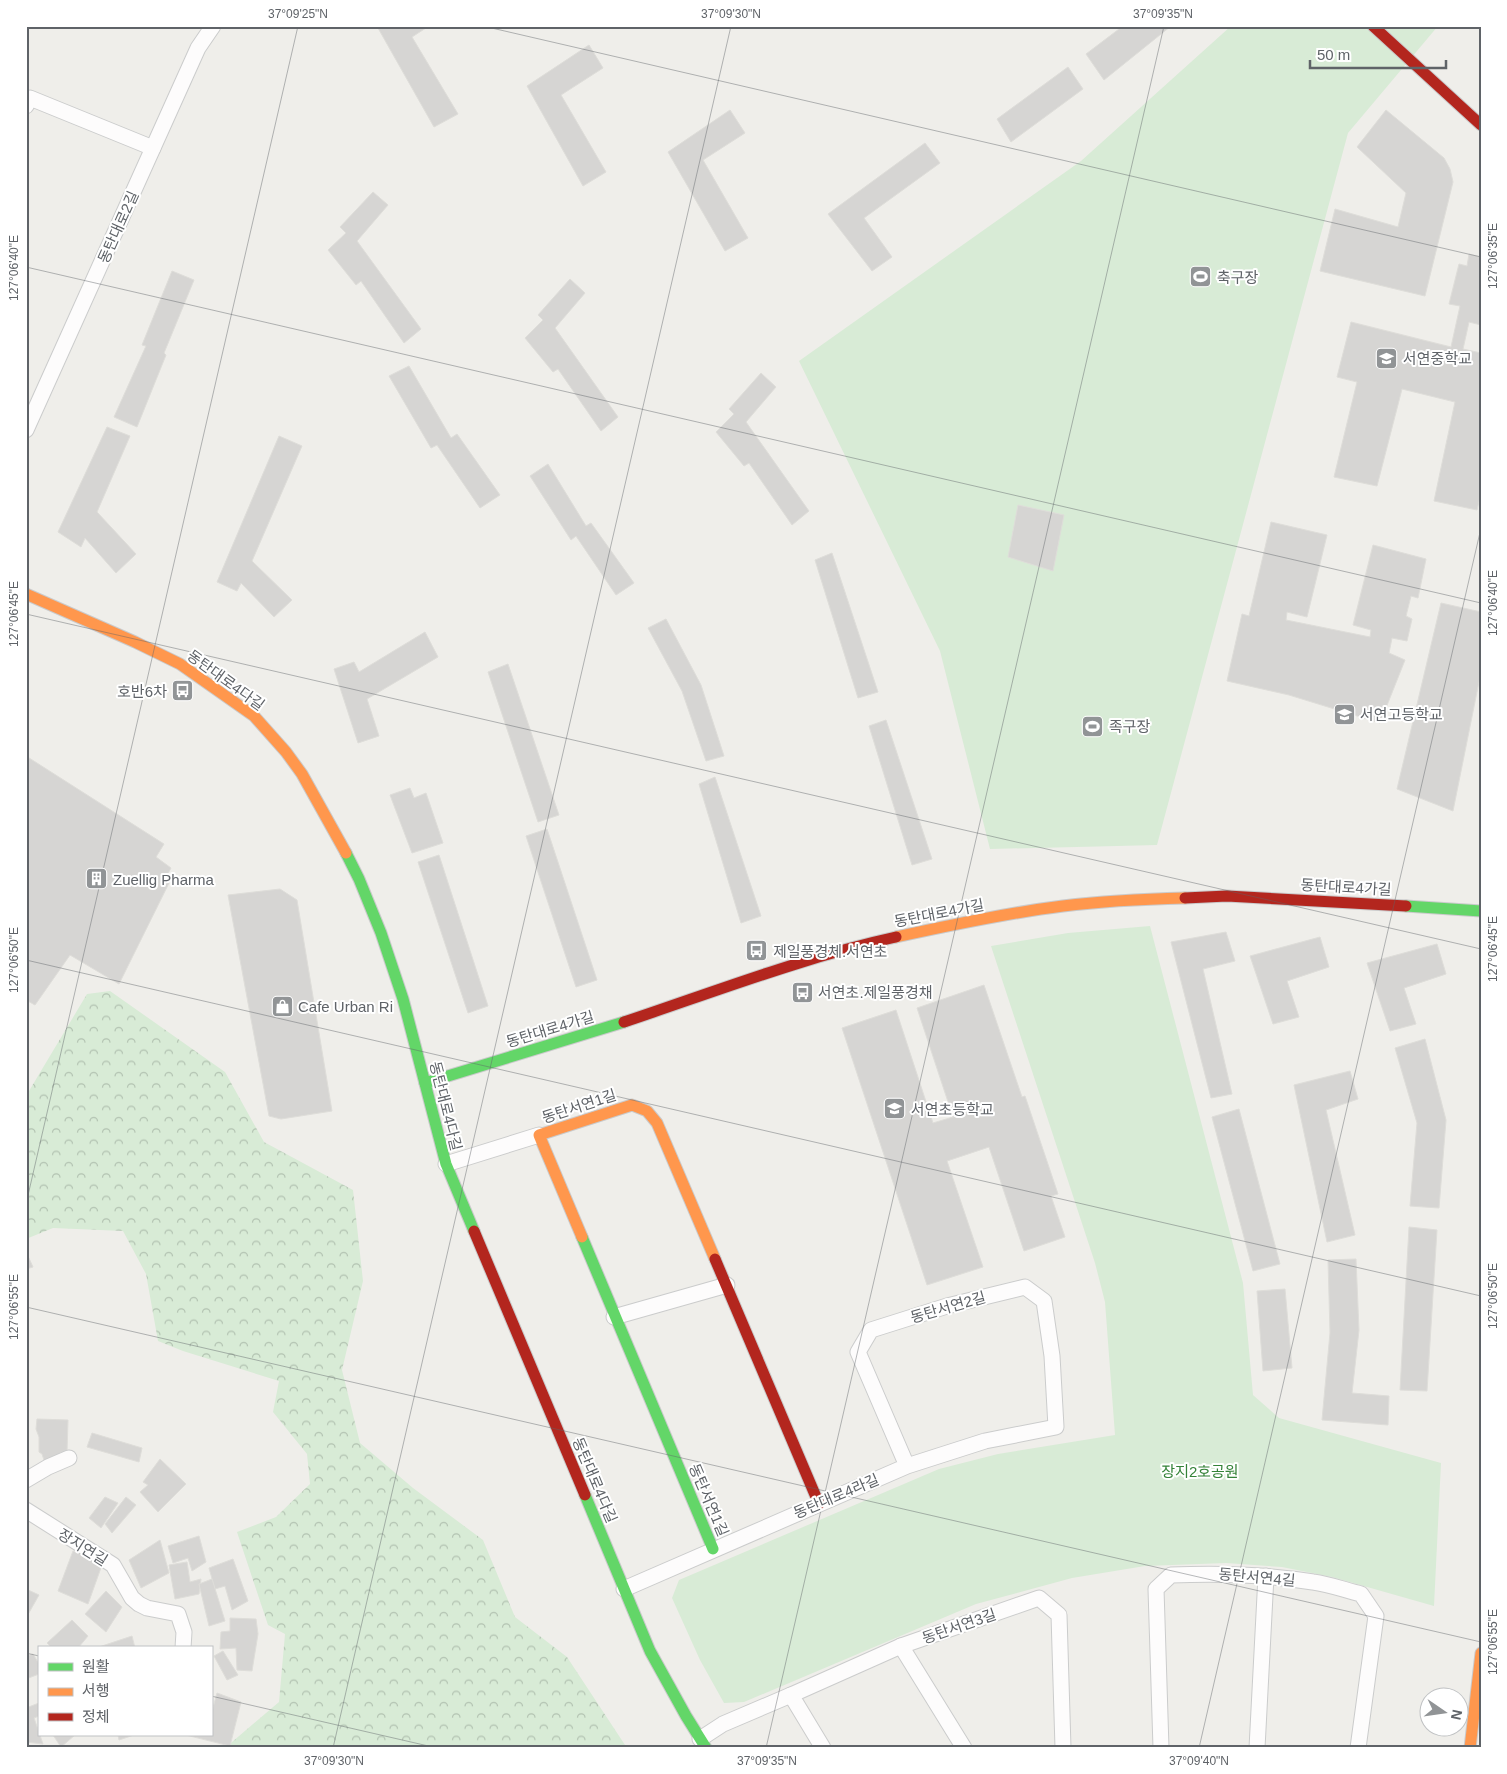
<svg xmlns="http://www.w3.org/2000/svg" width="1507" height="1774" viewBox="0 0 1507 1774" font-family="Helvetica,'Noto Sans KR',sans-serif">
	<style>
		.forest { fill: url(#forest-crowns) }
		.park { fill: #d8ebd6 }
		.building { fill: #d6d5d3; stroke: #deddd9 }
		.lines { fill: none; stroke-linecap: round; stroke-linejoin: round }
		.street-casing { stroke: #cbcccc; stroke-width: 17 }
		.fast-casing { stroke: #cacacb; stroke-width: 13 }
		.slow-casing { stroke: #cacacb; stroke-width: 13 }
		.jam-casing { stroke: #cacacb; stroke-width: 13 }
		.street { stroke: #fdfcfc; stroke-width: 15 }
		.fast { stroke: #63d668; stroke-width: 11 }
		.slow { stroke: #ff974d; stroke-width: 11 }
		.jam { stroke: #b3261e; stroke-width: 11 }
		.ticks { fill: none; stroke: #5f6368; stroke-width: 1; stroke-opacity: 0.45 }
		.labels { text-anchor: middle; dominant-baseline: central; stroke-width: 4; stroke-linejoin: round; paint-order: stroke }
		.street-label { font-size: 15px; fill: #5f6368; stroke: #fff }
		.poi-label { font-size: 15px; fill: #5f6368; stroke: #fff; text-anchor: start }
		.park-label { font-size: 15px; fill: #348238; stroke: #fff }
		.neatline { fill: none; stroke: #5f6368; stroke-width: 2 }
		.ticks-label { font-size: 12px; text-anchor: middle; fill: #5f6368 }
	</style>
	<defs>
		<pattern id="forest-crowns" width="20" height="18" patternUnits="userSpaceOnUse" patternTransform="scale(1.25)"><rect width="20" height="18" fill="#d8ebd6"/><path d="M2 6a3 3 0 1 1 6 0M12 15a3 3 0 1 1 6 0" fill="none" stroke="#b2c2b1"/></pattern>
	</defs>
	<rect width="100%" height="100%" fill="#efeeea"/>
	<path class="forest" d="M110,991l115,81 39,70 89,48 10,91 -21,89 18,73 53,45 70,52 32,77 52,40 60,91h-402l54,-46 6,-68 -17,-9 -31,-93 39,-15 34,-33 -3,-30 -34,-42 6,-31 -96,-30 -25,-10 -12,-67 -23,-43 -70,-3 -27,11v-145l3,-3 58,-97z"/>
	<g class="park">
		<path d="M1231,26h207l-90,107 -191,712 -167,4 -50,-198 -141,-290 282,-200z"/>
		<path d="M1150,926l93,357 10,112 26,23 162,45 -7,143 -102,-29 -50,-10 -56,-4 -81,3 -73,12 -96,26 -232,98 -20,1 -24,-43 -28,-62 7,-18 260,-111 59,-15 117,-19 -10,-133 -10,-39 -104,-317 77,-13z"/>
	</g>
	<g class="building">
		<path d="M380,26h49l-17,11 46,77 -24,13 -56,-99z"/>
		<path d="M1123,26h48l-67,54 -18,-26z"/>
		<path d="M589,45l14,23 -42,27 45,77 -23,14 -56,-100z"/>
		<path d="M1068,67l15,22 -72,53 -14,-23z"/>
		<path d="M730,110l15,23 -42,27 45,78 -23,13 -57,-99z"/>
		<path d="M1386,110l58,48 6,11 3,13 -28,114 -105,-25 15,-62 63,18 8,-34 -49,-46z"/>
		<path d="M925,143l15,20 -76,55 28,39 -20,14 -44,-57z"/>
		<path d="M373,192l15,13 -31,36 64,88 -17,14 -43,-62 -5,4 -28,-35 18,-17 -6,-6z"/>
		<path d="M1469,254l12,3v68l-12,-3 -6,27 18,4v140l-4,17 -43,-9 21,-99 -53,-13 -25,97 -43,-9 23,-95 -20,-5 14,-55 100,25 9,-41 -11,-2 10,-40 8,2z"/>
		<path d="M172,271l22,9 -30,73 2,2 -29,72 -23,-10 32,-71 -4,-1z"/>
		<path d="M570,279l15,14 -30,35 63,89 -17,14 -43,-62 -5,3 -28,-34 18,-18 -5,-5z"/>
		<path d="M409,366l42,72 6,-4 43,61 -20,13 -43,-63 -6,3 -42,-72z"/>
		<path d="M761,373l15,14 -30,35 63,89 -17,14 -43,-62 -5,3 -28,-34 18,-18 -5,-5z"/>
		<path d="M107,427l23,9 -33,76 39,42 -20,19 -31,-35 -4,9 -23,-15z"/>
		<path d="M279,436l23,10 -50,115 40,39 -18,17 -33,-34 -4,8 -20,-9z"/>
		<path d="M548,464l38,62 5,-3 43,60 -18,12 -40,-59 -5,4 -41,-64z"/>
		<path d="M1018,505l46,10 -11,56 -45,-14z"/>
		<path d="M1271,522l56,13 -20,82 -20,-5 -1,8 84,17 1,-7 -18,-5 20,-80 53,14 -8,39 -7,-2 -5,20 6,3 -5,22 -15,-3 -3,15 16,7 -25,63 -91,-28 -62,-14 15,-67 7,2z"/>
		<path d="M832,553l46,139 -20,6 -43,-138z"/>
		<path d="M1441,603l40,9v60l-28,139 -56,-22z"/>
		<path d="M666,619l35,66 23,71 -18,5 -24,-70 -34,-63z"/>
		<path d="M425,632l13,25 -71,42 12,37 -21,7 -24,-74 20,-7 5,10z"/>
		<path d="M508,664l51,151 -21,7 -50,-150z"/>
		<path d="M886,720l46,139 -20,6 -43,-139z"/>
		<path d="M26,756l138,88 -8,13 15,11 -5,9 4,4 -51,103 -49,-29 -35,50 -9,-5z"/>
		<path d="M715,777l46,139 -20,7 -42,-139z"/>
		<path d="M410,788l4,10 12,-5 17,50 -31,10 -22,-58z"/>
		<path d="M547,829l50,151 -21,7 -50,-151z"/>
		<path d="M439,855l49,151 -20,7 -50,-151z"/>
		<path d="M280,889l17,11 35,211 -51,8 -12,-3 -41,-221z"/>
		<path d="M1226,932l9,29 -32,8 29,125 -21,4 -40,-156z"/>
		<path d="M1320,937l9,30 -42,14 12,36 -26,7 -23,-68z"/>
		<path d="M1437,944l9,30 -42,14 12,36 -26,7 -23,-68z"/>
		<path d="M984,985l38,112 3,-1 33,98 -7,2 14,41 -41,14 -35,-104 -42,14 36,106 -56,18 -85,-257 54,-18 37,113 20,-6 -36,-109z"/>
		<path d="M1425,1039l21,81 -7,88 -29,-2 7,-83 -22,-75z"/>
		<path d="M1350,1071l8,28 -32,11 29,125 -28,7 -33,-157z"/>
		<path d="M1239,1109l41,155 -27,7 -41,-154z"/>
		<path d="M1409,1227l28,3 -10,161 -27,-1z"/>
		<path d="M27,1254l6,13 -7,2v-14z"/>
		<path d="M1356,1259l3,71 -7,63 37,3 -1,29 -66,-5 8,-87 -2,-73z"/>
		<path d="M1285,1289l7,79 -29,3 -6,-80z"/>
		<path d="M37,1419l31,1 -1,32 -7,1 1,3 -16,7 -3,-9 -3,-2v-15l-3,-8z"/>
		<path d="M92,1433l50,15 -3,14 -52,-15z"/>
		<path d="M160,1459l26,25 -28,28 -18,-20 8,-7 -5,-3z"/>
		<path d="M105,1497l13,6 -17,25 -12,-10z"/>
		<path d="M126,1497l10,8 -24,28 -7,-9z"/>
		<path d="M199,1536l7,26 -14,9 -4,-13 -15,5 -5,-17z"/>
		<path d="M160,1540l9,33 -28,15 -12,-28z"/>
		<path d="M73,1551l30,11 -15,42 -30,-13z"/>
		<path d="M233,1559l15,42 -16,9 -7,-24 -10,3 -6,-21z"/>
		<path d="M187,1562l3,20 11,-3 -2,15 -24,5 -6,-34z"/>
		<path d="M212,1579l13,42 -16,5 -10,-42z"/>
		<path d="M26,1589l13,6 -13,23z"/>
		<path d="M106,1591l16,16 -16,25 -21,-18z"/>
		<path d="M230,1618l26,1 2,15 -6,37 -15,-1 -1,-22 -16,1 1,-17 9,-1z"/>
		<path d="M72,1620l16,16 -10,12h-26l-5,-5z"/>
		<path d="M132,1636l3,12h-36v-1z"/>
		<path d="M223,1651l15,24 -11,5 -13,-24z"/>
		<path d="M33,1654l6,10v10l-13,5v-23z"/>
		<path d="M217,1693l24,9 -11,44 -44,-11h25v-20z"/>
		<path d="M39,1703v13l-5,2 9,26 -17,-2v-34z"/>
		<path d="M53,1735h22l-14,12z"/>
		<path d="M118,1735h16l-15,5z"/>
	</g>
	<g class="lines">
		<defs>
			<g id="street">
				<path d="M26,106l4,-8 123,50"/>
				<path d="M26,430l172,-382 15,-22"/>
				<path d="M446,1164l93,-29"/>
				<path d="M614,1317l113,-32"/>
				<path d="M26,1480l22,-13 21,-9"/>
				<path d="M26,1510l87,55 19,33 7,6 8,4 31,6 6,18 -1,16"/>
				<path d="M624,1589l283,-123 78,-25 71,-14 -4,-71 -8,-55 -19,-14 -78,19 -76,24 -13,22 49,114"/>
				<path d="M901,1646l63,102"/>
				<path d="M700,1739l23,-15 68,-29"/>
				<path d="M823,1748l-32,-53 110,-49 138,-48 20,17 4,133"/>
				<path d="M1161,1748l-5,-159 15,-14c48,-2 94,-1 142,7 16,2 32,8 48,12l15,22 -18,132"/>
				<path d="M1257,1748l9,-172"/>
			</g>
			<g id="fast">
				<path d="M346,853l13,26 22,54 22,66 43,165 28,67"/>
				<path d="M1406,906l75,5"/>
				<path d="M425,1083l199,-61"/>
				<path d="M582,1237l131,312"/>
				<path d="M585,1495l65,156 36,65 20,32"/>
			</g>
			<g id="slow">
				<path d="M26,594l109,48 45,22 74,52 32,36 16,22 44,79"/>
				<path d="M896,937c55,-12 111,-24 167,-31 40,-5 81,-7 122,-8"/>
				<path d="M582,1237l-43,-102 93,-30 15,6 10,12 58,136"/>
				<path d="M1470,1748l11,-95"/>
			</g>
			<g id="jam">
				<path d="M1373,26l108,99"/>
				<path d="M1185,898l42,-2 179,10"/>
				<path d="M624,1022c90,-30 180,-65 272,-85"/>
				<path d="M474,1231l111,264"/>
				<path d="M715,1259l104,245"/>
			</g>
		</defs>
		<use href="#street" class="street-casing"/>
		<use href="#fast" class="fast-casing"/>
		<use href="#slow" class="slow-casing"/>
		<use href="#jam" class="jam-casing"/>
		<use href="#street" class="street"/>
		<use href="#fast" class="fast"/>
		<use href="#slow" class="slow"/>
		<use href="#jam" class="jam"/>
	</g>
	<path class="ticks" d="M483,26l998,231M26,267l1455,336M26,614l1455,335M26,960l1455,336M26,1204l272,-1178M26,1307l1455,335M26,1653l13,3M211,1696l226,52M333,1748l398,-1722M766,1748l398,-1722M1199,1748l282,-1220"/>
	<defs>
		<symbol id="stadium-square" viewBox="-11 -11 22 22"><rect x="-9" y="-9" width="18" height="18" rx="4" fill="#919496" stroke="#fff"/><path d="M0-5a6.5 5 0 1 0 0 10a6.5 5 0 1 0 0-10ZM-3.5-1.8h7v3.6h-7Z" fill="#fff"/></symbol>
		<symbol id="school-square" viewBox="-11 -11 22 22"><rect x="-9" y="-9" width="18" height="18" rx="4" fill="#919496" stroke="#fff"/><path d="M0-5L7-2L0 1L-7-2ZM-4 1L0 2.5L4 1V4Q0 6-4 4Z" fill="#fff"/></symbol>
		<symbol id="bus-square" viewBox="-11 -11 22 22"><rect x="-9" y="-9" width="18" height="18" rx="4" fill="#919496" stroke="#fff"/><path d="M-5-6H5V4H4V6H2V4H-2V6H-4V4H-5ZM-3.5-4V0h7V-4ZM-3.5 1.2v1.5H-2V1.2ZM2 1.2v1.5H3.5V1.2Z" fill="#fff"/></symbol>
		<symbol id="building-square" viewBox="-11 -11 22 22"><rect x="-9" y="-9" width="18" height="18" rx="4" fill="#919496" stroke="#fff"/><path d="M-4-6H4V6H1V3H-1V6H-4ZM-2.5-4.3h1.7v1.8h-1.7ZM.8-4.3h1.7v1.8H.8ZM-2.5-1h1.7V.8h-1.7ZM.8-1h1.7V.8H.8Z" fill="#fff"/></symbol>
		<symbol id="shop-square" viewBox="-11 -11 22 22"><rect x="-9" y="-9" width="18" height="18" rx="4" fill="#919496" stroke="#fff"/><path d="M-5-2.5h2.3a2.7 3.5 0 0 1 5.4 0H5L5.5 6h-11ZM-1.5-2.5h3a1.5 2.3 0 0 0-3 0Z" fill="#fff"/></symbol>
	</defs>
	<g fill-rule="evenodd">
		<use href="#stadium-square" x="1188" y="264" width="25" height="25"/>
		<use href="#school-square" x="1374" y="346" width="25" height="25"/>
		<use href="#bus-square" x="170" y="678" width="25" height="25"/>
		<use href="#school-square" x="1332" y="702" width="25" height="25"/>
		<use href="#stadium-square" x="1080" y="714" width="25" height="25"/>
		<use href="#building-square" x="84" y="866" width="25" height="25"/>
		<use href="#bus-square" x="744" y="938" width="25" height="25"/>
		<use href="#bus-square" x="790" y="980" width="25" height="25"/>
		<use href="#shop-square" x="270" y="994" width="25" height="25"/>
		<use href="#school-square" x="882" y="1096" width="25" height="25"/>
	</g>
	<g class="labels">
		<g class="street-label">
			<text transform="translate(118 227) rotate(-66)">동탄대로2길</text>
			<text transform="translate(226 680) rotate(36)">동탄대로4다길</text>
			<text transform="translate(1346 887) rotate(3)">동탄대로4가길</text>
			<text transform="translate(939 913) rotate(-11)">동탄대로4가길</text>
			<text transform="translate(550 1029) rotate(-17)">동탄대로4가길</text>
			<text transform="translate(446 1106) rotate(76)">동탄대로4다길</text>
			<text transform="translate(579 1106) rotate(-18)">동탄서연1길</text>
			<text transform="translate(948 1307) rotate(-16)">동탄서연2길</text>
			<text transform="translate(595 1480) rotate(67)">동탄대로4다길</text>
			<text transform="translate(836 1496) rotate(-23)">동탄대로4라길</text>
			<text transform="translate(709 1500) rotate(67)">동탄서연1길</text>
			<text transform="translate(83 1547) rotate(32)">장지연길</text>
			<text transform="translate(1257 1577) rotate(5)">동탄서연4길</text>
			<text transform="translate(959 1626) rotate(-19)">동탄서연3길</text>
		</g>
		<g class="poi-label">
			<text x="1217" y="277">축구장</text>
			<text x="1403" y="358">서연중학교</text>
			<text x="167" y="691" text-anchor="end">호반6차</text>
			<text x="1360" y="714">서연고등학교</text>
			<text x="1109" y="726">족구장</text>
			<text x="113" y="879">Zuellig Pharma</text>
			<text x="773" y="951">제일풍경체.서연초</text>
			<text x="818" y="992">서연초.제일풍경채</text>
			<text x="298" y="1006">Cafe Urban Ri</text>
			<text x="911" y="1109">서연초등학교</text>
		</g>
		<g class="park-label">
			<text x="1200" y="1471">장지2호공원</text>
		</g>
	</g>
	<rect width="1507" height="1774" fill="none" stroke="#ffffff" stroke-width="55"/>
	<rect x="38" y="1646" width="175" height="90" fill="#ffffff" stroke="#bfc1c3"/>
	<rect x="48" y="1663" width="25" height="8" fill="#63d668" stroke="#bfc1c3"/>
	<text x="82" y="1672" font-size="15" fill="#5f6368">원활</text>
	<rect x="48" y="1688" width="25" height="8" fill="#ff974d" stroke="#bfc1c3"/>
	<text x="82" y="1696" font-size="15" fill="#5f6368">서행</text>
	<rect x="48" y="1713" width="25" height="8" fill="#b3261e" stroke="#bfc1c3"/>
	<text x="82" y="1722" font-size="15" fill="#5f6368">정체</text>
	<g transform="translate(1444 1712) rotate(103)"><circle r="24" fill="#ffffff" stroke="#bfc1c3"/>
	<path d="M0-4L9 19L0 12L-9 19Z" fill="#919496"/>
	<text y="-8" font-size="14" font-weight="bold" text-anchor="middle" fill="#5f6368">N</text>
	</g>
	<path d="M1310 60v8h136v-8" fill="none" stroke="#5f6368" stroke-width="2.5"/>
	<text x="1317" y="60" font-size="15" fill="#5f6368" stroke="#ffffff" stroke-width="4" paint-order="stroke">50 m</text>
	<rect x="28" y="28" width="1452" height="1718" class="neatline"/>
	<g class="ticks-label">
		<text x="298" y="18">37°09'25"N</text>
		<text x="731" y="18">37°09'30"N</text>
		<text x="1163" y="18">37°09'35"N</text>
		<text transform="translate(1493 256) rotate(-90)" y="4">127°06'35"E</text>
		<text transform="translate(14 268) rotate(-90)" y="4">127°06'40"E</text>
		<text transform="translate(1493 603) rotate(-90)" y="4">127°06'40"E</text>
		<text transform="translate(14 614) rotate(-90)" y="4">127°06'45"E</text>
		<text transform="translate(1493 949) rotate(-90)" y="4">127°06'45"E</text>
		<text transform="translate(14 960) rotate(-90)" y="4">127°06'50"E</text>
		<text transform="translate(1493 1296) rotate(-90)" y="4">127°06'50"E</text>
		<text transform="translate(14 1307) rotate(-90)" y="4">127°06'55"E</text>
		<text transform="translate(1493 1642) rotate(-90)" y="4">127°06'55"E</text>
		<text x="334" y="1765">37°09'30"N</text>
		<text x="767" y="1765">37°09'35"N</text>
		<text x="1199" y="1765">37°09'40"N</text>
	</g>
</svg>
